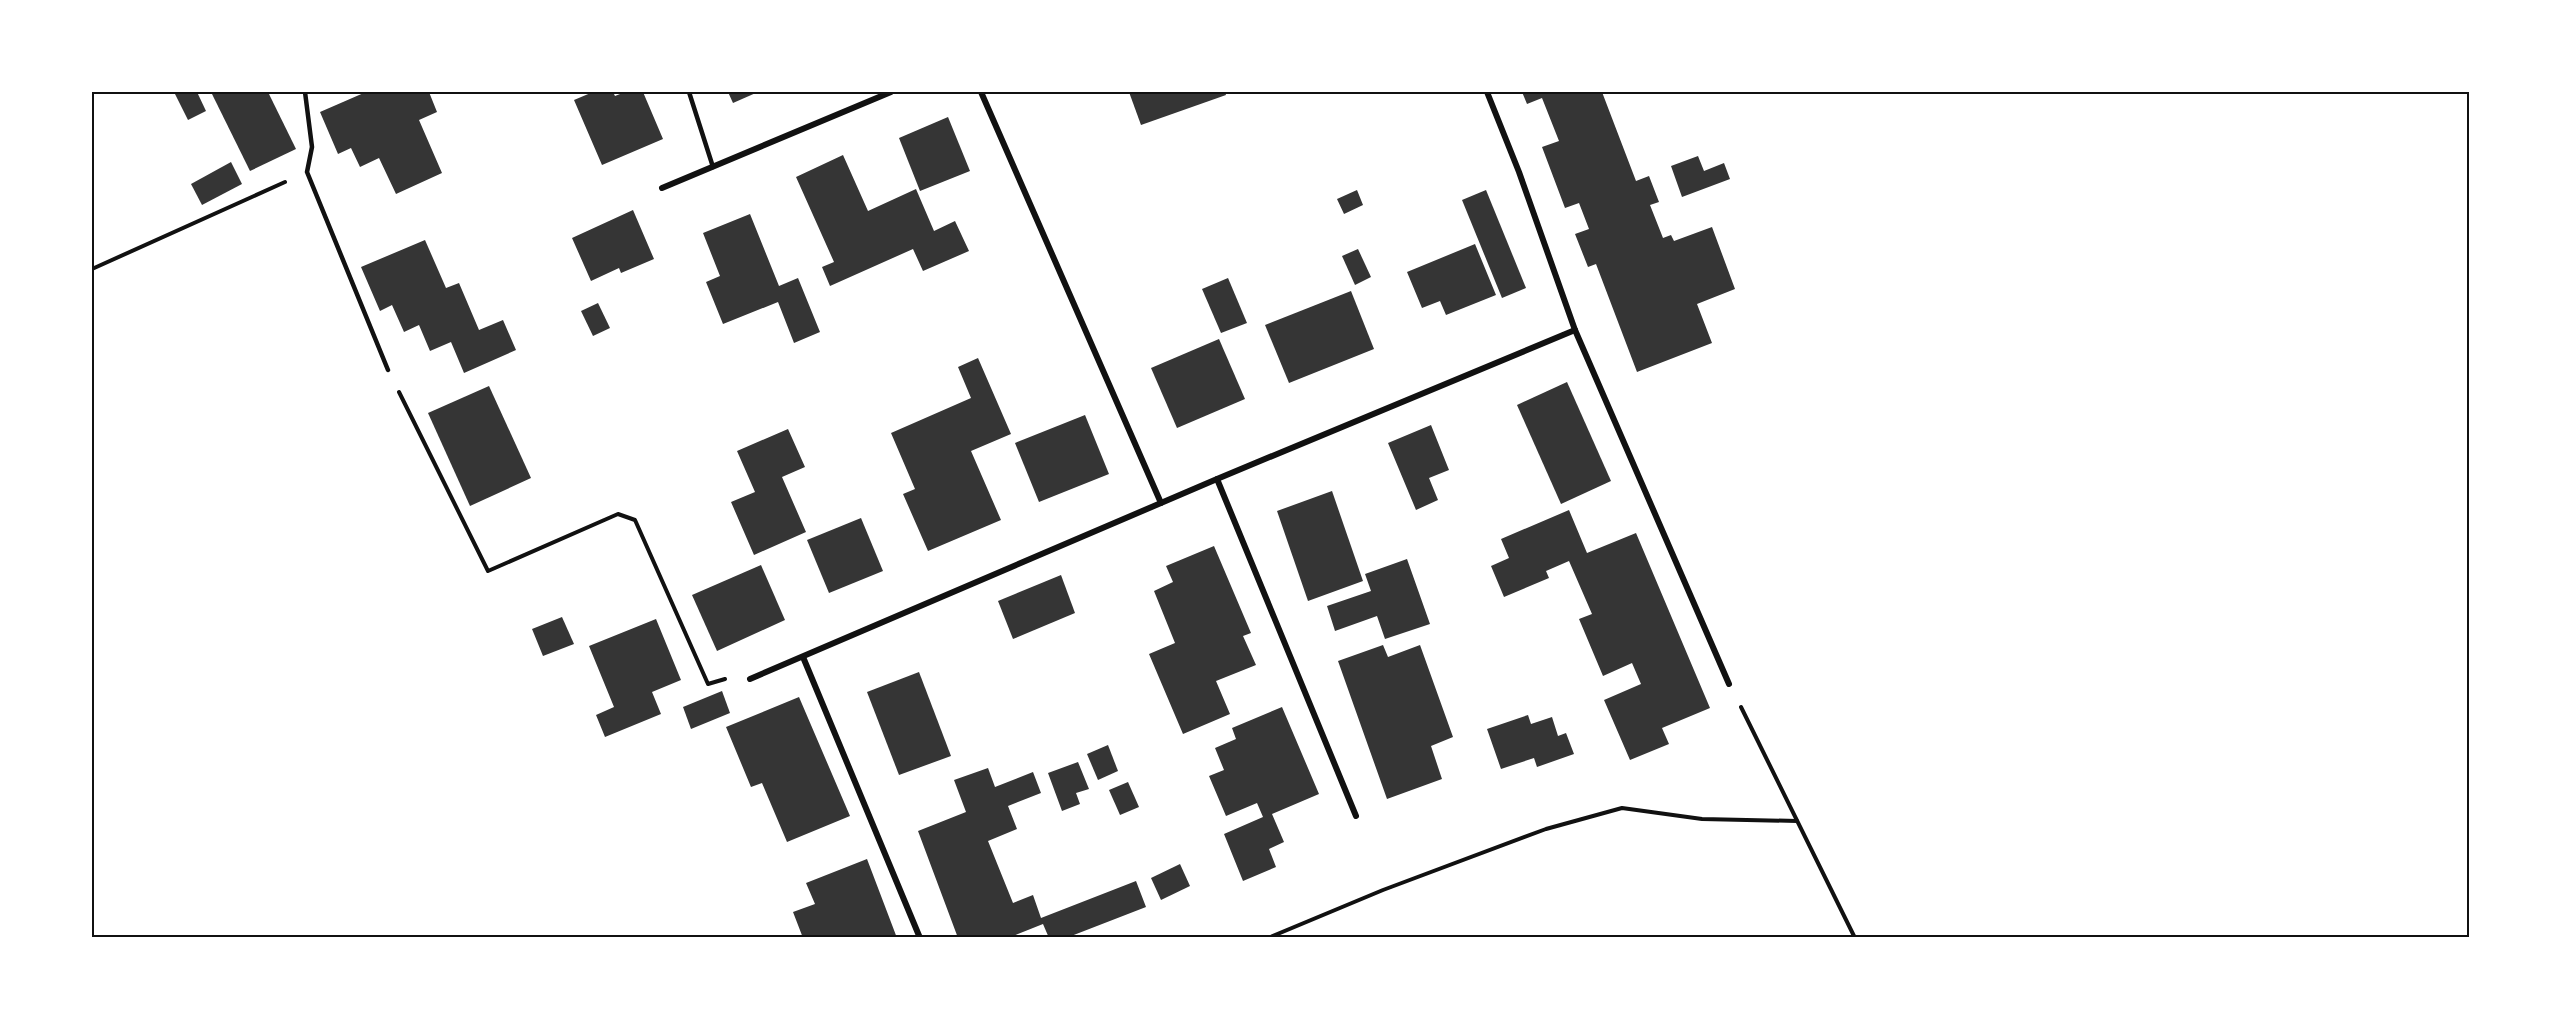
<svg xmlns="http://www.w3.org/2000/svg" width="2561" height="1029" viewBox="0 0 2561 1029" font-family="'DM Sans',sans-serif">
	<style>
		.building { fill: #353535 }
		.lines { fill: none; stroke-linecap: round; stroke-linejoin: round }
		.path { stroke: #111; stroke-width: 4 }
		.service { stroke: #111; stroke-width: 4.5 }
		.minor { stroke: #111; stroke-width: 6 }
		.neatline { fill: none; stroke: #111; stroke-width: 2 }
	</style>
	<rect width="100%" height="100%" fill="#fff"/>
	<g class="building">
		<path d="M174,92h23l9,19 -18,9z"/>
		<path d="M211,92h57l28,57 -46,22z"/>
		<path d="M366,92h63l8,20 -18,8 23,53 -46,21 -17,-36 -19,9 -9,-19 -13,6 -18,-42z"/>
		<path d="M593,92h20l2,4 10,-4h18l20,47 -61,26 -28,-65z"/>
		<path d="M728,92h30l-25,11z"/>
		<path d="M1129,92h96l1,3 -85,30z"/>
		<path d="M1522,92h80l34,89 13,-5 10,26 -9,3 13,33 8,-3 3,6 38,-14 23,62 -38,15 15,39 -75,29 -41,-108 -8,3 -13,-33 14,-5 -10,-26 -14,5 -23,-61 17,-6 -17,-43 -15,6z"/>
		<path d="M948,117l22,54 -50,20 -21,-53z"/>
		<path d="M843,155l25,56 48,-22 18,42 21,-10 14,30 -46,20 -10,-22 -83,37 -8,-19 12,-5 -38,-85z"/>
		<path d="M1698,156l6,15 20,-8 6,16 -48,18 -11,-31z"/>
		<path d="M231,162l11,22 -40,21 -11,-21z"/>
		<path d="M1357,190l6,15 -19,9 -7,-15z"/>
		<path d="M1486,190l40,98 -24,10 -40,-98z"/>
		<path d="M633,210l21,49 -33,14 -2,-5 -28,13 -19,-43z"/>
		<path d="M750,214l29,72 19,-8 22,54 -26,11 -16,-41 -55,22 -17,-42 14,-6 -17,-43z"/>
		<path d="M425,240l21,48 13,-5 20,47 24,-10 13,30 -52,23 -13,-31 -21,9 -11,-26 -15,7 -12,-27 -12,6 -19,-44z"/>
		<path d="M1475,244l21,51 -50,20 -6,-14 -18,7 -15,-36z"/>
		<path d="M1358,249l13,28 -16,8 -13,-29z"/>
		<path d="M1228,278l19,45 -26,10 -19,-44z"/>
		<path d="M1351,291l23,58 -85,34 -24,-58z"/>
		<path d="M598,303l12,25 -17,8 -12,-25z"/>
		<path d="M1219,339l26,60 -68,29 -26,-60z"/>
		<path d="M978,358l33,76 -40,17 30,69 -73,31 -25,-57 12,-5 -24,-56 80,-35 -13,-31z"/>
		<path d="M1567,382l44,99 -50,23 -44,-99z"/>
		<path d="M489,386l42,92 -61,28 -42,-93z"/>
		<path d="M1085,415l24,59 -70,28 -24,-59z"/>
		<path d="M1431,425l18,45 -20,8 9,22 -22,10 -28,-67z"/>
		<path d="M788,429l17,38 -23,10 24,55 -52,23 -23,-53 24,-10 -18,-41z"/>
		<path d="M1332,491l31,90 -55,20 -31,-90z"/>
		<path d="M1569,510l18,43 49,-20 74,175 -48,20 7,16 -39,16 -26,-60 37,-16 -9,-21 -29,13 -24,-57 13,-5 -23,-53 -23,10 3,7 -45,19 -13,-31 18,-8 -8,-19z"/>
		<path d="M861,518l22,53 -54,22 -22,-53z"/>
		<path d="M1214,546l37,87 -8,3 13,29 -40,16 14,33 -47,20 -34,-80 26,-11 -21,-52 19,-9 -7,-16z"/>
		<path d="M1407,559l23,65 -45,15 -8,-23 -42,15 -8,-25 44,-15 -6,-17z"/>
		<path d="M761,565l24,55 -68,31 -25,-56z"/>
		<path d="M1061,575l14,38 -62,26 -15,-38z"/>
		<path d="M562,617l12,27 -31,12 -11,-27z"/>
		<path d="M656,619l25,61 -29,12 9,22 -56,23 -9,-22 18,-8 -25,-61z"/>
		<path d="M1383,645l5,12 32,-12 33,92 -22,9 11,33 -55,20 -49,-138z"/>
		<path d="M919,672l32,84 -52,19 -32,-83z"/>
		<path d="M722,691l8,22 -39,16 -8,-22z"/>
		<path d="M799,697l51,119 -63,26 -25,-59 -11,4 -25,-60z"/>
		<path d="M1282,707l37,87 -47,20 12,28 -15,7 7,18 -33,14 -19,-47 39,-17 -6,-14 -31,13 -17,-40 15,-6 -9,-22 21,-9 -4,-11z"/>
		<path d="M1528,715l3,9 21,-7 6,19 8,-3 8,21 -37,13 -3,-9 -33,11 -14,-40z"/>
		<path d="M1108,745l10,26 -20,9 -11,-26z"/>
		<path d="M1078,762l11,27 -13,4 4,11 -18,7 -14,-38z"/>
		<path d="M988,768l7,19 38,-15 8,21 -33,13 9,23 -29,12 25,62 20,-8 8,23 95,-37 10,26 -80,31h-17l-6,-14 -35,14h-50l-40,-107 48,-19 -12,-32z"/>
		<path d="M1128,782l11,25 -19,8 -11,-25z"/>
		<path d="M867,859l30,79h-94l-10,-26 22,-8 -9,-21z"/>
		<path d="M1180,864l10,22 -29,14 -10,-22z"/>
	</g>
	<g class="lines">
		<g class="path">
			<path d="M92,269l193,-87"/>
			<path d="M399,392l89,179 130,-57 17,6 73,164 17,-5"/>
			<path d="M1741,707l114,231"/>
			<path d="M1268,938l115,-48 163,-61 76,-21 80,11 95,2"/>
		</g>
		<g class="service">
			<path d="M305,92l7,55 -5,25 81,198"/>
			<path d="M689,92l24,75"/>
		</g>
		<g class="minor">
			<path d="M981,92l180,411"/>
			<path d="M1487,92l32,80 56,158 154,354"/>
			<path d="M662,188l229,-96"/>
			<path d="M1217,479l139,337"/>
			<path d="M803,657l117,281"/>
			<path d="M750,679l467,-200 358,-149"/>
		</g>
	</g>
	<rect width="2561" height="1029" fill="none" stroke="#ffffff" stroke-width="186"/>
	<rect x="93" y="93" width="2375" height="843" class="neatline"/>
</svg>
